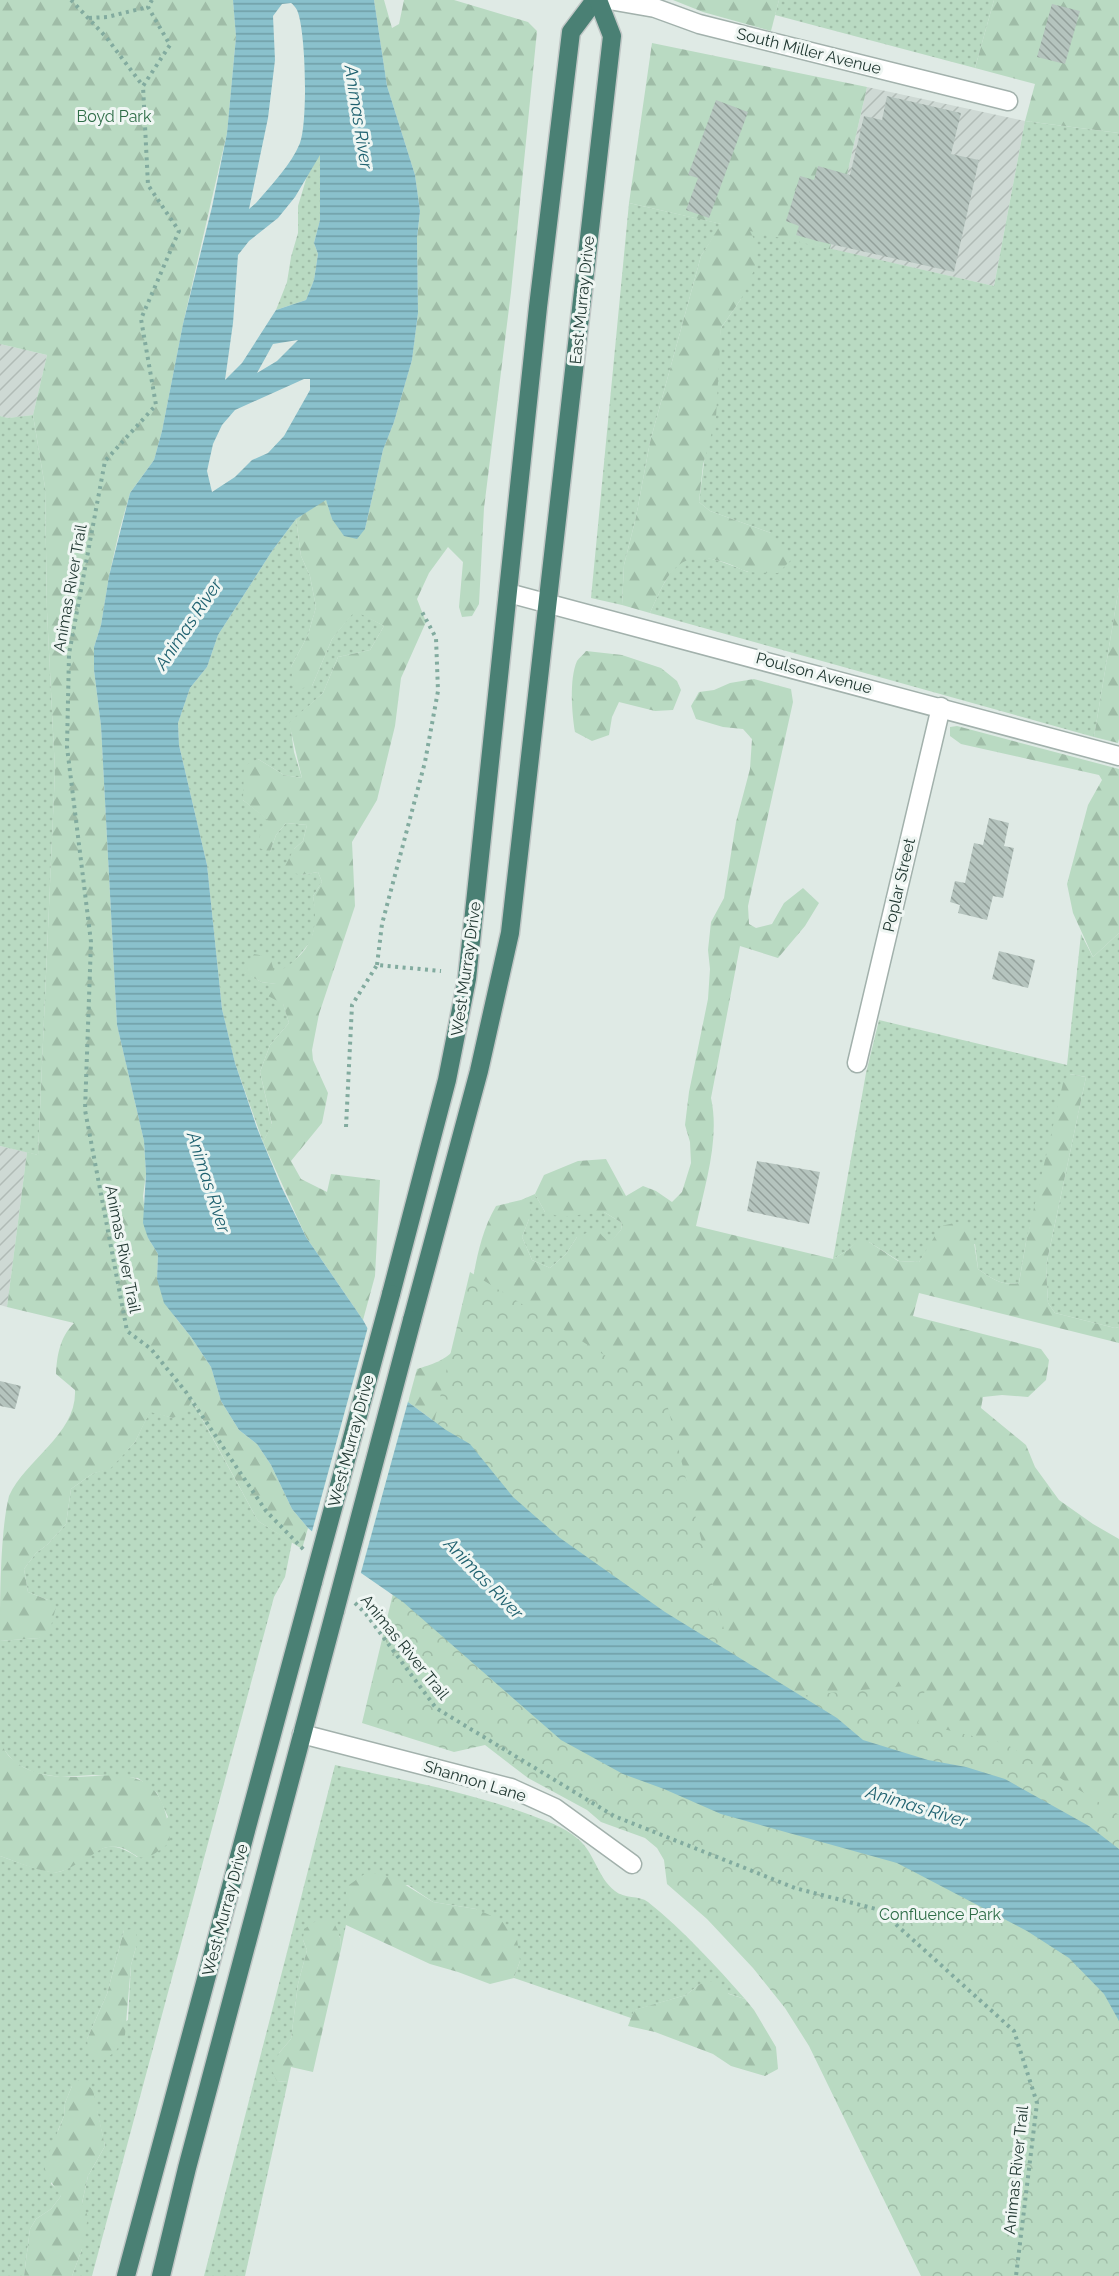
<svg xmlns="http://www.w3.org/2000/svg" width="1119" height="2276" viewBox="0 0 1119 2276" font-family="Raleway,sans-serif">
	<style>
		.industrial { fill: url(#industrial-furrows) }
		.grass { fill: url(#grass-dots); fill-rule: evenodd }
		.forest { fill: url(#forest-firs) }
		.park { fill: url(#park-crowns) }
		.water { fill: url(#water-rules); fill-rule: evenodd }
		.pier { fill: #dfeae5 }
		.building { fill: url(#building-back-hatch) }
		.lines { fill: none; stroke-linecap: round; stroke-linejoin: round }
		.minor-casing { stroke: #a2b1ac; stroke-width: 21 }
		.trunk-casing { stroke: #c1c7c6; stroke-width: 21 }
		.path { stroke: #82ab9f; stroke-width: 4; stroke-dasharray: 3 4.5; stroke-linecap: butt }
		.minor { stroke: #fff; stroke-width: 18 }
		.trunk { stroke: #4a8074; stroke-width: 18 }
		.trunk-bridge-casing { stroke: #c1c7c6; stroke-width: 21; stroke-linecap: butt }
		.trunk-bridge { stroke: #4a8074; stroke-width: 18 }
		.labels { text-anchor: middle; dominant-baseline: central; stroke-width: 6; stroke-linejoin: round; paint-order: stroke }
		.street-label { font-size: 16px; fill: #213832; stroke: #eff6f3 }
		.park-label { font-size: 16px; fill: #2e6d47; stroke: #eff6f3 }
		.water-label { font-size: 18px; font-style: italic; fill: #206270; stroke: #eff6f3 }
	</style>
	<defs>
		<pattern id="industrial-furrows" width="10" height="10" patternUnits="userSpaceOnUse" patternTransform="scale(1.5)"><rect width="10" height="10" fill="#ced9d4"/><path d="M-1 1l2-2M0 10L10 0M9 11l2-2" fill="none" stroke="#b1bbb6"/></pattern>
		<pattern id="grass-dots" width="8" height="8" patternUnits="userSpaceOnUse" patternTransform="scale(1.5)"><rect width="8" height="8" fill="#b9dac2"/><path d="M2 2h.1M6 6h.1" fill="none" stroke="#9fbca7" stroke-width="1.8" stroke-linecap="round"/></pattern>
		<pattern id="forest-firs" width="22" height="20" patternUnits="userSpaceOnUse" patternTransform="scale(1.5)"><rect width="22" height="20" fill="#b9dac2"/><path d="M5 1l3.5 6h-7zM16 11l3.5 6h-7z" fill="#9fbca7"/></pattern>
		<pattern id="park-crowns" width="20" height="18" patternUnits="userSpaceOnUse" patternTransform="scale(1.5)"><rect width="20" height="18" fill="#b9dac2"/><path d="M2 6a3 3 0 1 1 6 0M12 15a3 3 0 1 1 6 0" fill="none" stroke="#9fbca7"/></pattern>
		<pattern id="water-rules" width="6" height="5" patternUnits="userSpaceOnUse" patternTransform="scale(1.5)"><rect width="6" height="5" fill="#8ac1cc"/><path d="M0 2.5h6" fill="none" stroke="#709ea6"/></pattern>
		<pattern id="building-back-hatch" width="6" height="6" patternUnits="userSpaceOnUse" patternTransform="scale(1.5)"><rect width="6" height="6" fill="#b5c4be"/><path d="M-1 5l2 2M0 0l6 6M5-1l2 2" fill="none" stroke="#93a09b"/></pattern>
	</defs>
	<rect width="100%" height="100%" fill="#dfeae5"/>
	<g class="industrial">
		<path d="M867,87l158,34 -31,165 -164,-37z"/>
		<path d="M0,344l47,11 -14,60 -25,3 -8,-2z"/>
		<path d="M0,1146l27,6 -20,155 -7,-2z"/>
	</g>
	<g class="grass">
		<path d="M779,0h215l-19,68 -200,-53z"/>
		<path d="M1025,121l94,12v454l-25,150 -444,-124c7,-15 21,-52 40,-56 16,-3 43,9 58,15l23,-39 -61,-22 -11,-9 22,-174 20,-29 8,-69 245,56z"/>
		<path d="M320,154v66l-6,23 4,11 -4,26 -8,20 -30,10 11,-28 4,-25 7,-24v-27l9,-30z"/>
		<path d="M629,203l93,21 -21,32 -51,186 -14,75 -12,48 -2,40 -31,-7z"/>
		<path d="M33,415l12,72 2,125 8,159 -17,384 -38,-9v-730l8,2z"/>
		<path d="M296,519l5,37 9,20 6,31 -8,28 -17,32 21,19 20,-47 23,-29 29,16 -14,24 -32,7 -15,36 -33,30 4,29 8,26 -18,-3 -26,-16 -15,41 29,23 -2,29 6,-17 10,-12 21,2 -4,16 -9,8 7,26 17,-3 4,10 -9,14 4,22 -6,23 -19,23 -17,11 -30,-3 16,10 16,2 12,39 -19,22 -10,27 12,53 -9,17 -28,-79 -13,-54 -15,-144 -28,-120 -1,-22 12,-35 17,-21 11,-32 54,-84z"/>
		<path d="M1119,933v394l-4,1 -60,-15 -7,-10 -2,-37 40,-189 -16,-3 -44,168 -7,41c-17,3 -27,-4 -41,-14l-3,-25 -50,9 -6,9 -20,-1 -30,-19h-12l-9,8 -15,9 33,-186 13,-53 188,45 14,-131 12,23z"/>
		<path d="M535,1194l10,18h59l18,11 -1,7 -12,14 -5,-5 -27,-2 -11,17 -16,14 -18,-8 -10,-23 7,-18 -8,-19z"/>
		<path d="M191,1399l67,122 34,21 -7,35 -11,20 -182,679h-20l10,-27v-46l6,-27 17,-30 -8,-35 -25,-25 -7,17 -1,13 -6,14 -7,54 8,7 2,5 -10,13 -15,10 -6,10 -6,47h-24v-420c12,4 47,18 58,16 4,0 9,-4 13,-6 29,-14 34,-30 66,-9l31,-40 -11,-24 -19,-15 -45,-3 -33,2 -25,-4 -20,-10 -14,-17 -1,-6v-99l39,-3 9,-38 -20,-8 -4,-23 12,-16 11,-8 19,-21 5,-35 21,-15 19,-7 24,-25 15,-31 23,7zM124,1930l12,17 -5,18 -3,55 -41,19 20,-45z"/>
		<path d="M335,1765c64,14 129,26 190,48 18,7 39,13 53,26 17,14 19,38 37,52 9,8 24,4 33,11 35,28 68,64 97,97l-45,-15 -14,11 -51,15 -4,8 -117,-40 6,-17 -44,-52 -43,-7 -25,-17 -62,2v38l-5,24 -1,-13 -37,4 4,10 -9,34 -7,55 -12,14 -2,29 11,-1 -43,195h-41z"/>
	</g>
	<g class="forest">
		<path d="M0,0h233l3,37 -9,96 -44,191 -21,107 -8,29 -24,33 -11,39 -10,44 -8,49 -7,22v23l7,56 16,299 27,116 2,33 -3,22 5,42 10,16 -1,25 18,38 16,20 20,30 10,34 18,29 18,14 14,21 21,44 16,19 -6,21 -44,-28 -66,-121 -6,11 -13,7 -23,-6 -15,30 -24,26 -19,6 -21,15 -5,35 -19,21 -11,8 -12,16 4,23 20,8 8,7 -5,19 -12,12 -39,3c0,-40 0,-109 9,-145 17,-37 68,-62 66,-106l-19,-16c1,-19 4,-37 18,-51l-67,-16 20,-155 11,3 17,-384 -8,-159 -2,-125 -12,-72 14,-60 -47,-11z"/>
		<path d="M374,0h10l8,28 7,-4 5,-24h50l74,22 9,9 -26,261 -27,216 -5,96 -7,12 -10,1 -3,-10 4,-45 -15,-15 -19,26 -12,26 9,23 -25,56 -6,48 -18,74 -25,42 3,64 -36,108 -7,36 1,10 15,33 -6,30 -31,38 10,18 26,13 4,-18 49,6 -5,96 -12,44 -57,-83 -43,-95 9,-18 -12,-52 10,-27 19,-22 -6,-19 -15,-8 8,-12 -15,-2 -16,-9 9,-19 16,3 5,17c34,-20 45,-39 38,-78l9,-14 -4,-10 -17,3 -18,-5 11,-21 9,-8 4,-16 -21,-2 -10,12 -6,17 -11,-4 1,-15 11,-10 -28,-23 1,-34 14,-7 26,16 18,3 -13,-55 34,-30 15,-36 32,-7 14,-24 -29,-15 -23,28 -20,47 -18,4 -3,-23 17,-32 8,-28 -6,-31 -9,-20 -5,-37 30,-20 6,20 33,10 18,-79 11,-28 18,-62 6,-47 -1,-75 3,-27 -5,-36 -28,-89z"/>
		<path d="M673,0h106l-8,31 -68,-19z"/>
		<path d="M994,0h125v133l-94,-12 10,-37 -60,-16z"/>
		<path d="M652,43l215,44 -37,162 -80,-18 8,16 -3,21 -14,31 -20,29 -5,89 -13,48 -4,37 11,9 61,22 21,26 -14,14c-9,0 -20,0 -29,-1 -9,-2 -17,-8 -26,-10 -47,-15 -56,14 -73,51l-28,-8 2,-40 12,-48 14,-75 51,-186 20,-32 -92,-21z"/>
		<path d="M1119,587v152l-1,4 -24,-6z"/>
		<path d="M586,651l36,4 39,13 16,13 4,9 -8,20 -18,1 -36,-9 -7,15 -3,18 -17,6 -17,-9c-3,-18 -6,-53 2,-71 2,-3 7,-7 9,-10z"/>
		<path d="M754,679l37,10 2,13 -45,204 1,18 7,4 16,-4 12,-21 19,-15 16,15 -14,23 -27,32 -38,-12 -29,152c9,41 -6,87 -15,128l137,33 15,-9 9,-9 12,1 29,19 21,1 22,-36 18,-4 13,7 6,40c14,10 24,17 41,14l7,-41 37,-159 6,-9 17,3 -40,189 2,37 7,10 60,15 4,-1v16l-200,-50 -6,23 128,33 8,11 -3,20 -18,17 -26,-2 -19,2 -2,11 45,37 9,22 24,33 34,24 26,15v310l-256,-109 -198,-128 -219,-182 -38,-28 9,-33c13,-4 31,-9 39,-22 5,-6 6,-19 8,-27 11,-40 11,-78 32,-114l25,-6 10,6 -2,13 -7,18 10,23 18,8 16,-14 11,-17 19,-8 13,14 12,-13 1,-7 -18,-11 -43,5 -16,-5 -10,-18 9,-19 34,-14 28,-2 20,37 17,-10 13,5 16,11 10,-10 9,-29 -1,-21 -5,-17 4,-33 19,-93 2,-30 -2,-19 3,-28 13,-24 12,-76 14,-53 2,-30 -9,-10 -20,-2 -27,-8 -5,-13 8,-14 15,-2 16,-7z"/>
		<path d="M957,726l162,43v164l-26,24 -20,-44 -6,-29 21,-79 14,-25 -3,-5 -138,-31 -11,-8v-9z"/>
		<path d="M0,1740c3,11 12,21 23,27 59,32 141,-34 147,75 -39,34 -30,1 -62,5 -9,1 -16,9 -24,13 -8,4 -18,11 -26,12 -11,3 -46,-12 -58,-16z"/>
		<path d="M366,1873l16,1 17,7 34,21 43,7 25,11 16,19 3,22 -6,17 -24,6 -32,-12 -28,-8 -84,-39v-38z"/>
		<path d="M327,1920l6,2c6,9 8,16 8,27l-28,123 -22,-5 -3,14 -11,1 -5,-12 7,-17 12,-14 7,-55 9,-34 -4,-10 1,-11 12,-8z"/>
		<path d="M133,1929l3,4v14l-5,18 -6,70 -9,16 -16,12 -12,-14 -1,-10 20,-45 17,-64z"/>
		<path d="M714,1981l15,13 16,5 9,11 22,37 2,22 -13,7 -34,-10 -18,-12 -58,-22 -27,-6 6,-16 52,-15 14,-11z"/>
		<path d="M81,2078l12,12 12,56 -17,30 -6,27 6,14 -6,32 -10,27h-48l6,-47 6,-10 15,-10 10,-13 -17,-24 5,-19 15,-37 1,-13 7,-17z"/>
	</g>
	<path class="park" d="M470,1272l194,120 78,309 184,-17 -8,39 88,21 113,71v461h-198l-112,-230 -24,-38 -32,-40 -46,-49 -40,-35 -3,-24 -7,-12 -12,-10 -44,-16 -14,-12 -59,-32 -43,-33 -31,7 -92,-29z"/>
	<path class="water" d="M233,0h141l13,86 28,89 5,36 -3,27 1,75 -6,47 -18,62 -11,28 -18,79 -8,10 -13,-3 -12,-17 -6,-19 -30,19 -24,32 -54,84 -11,32 -17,21 -12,35 1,22 28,120 15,144 13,54 22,65 24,58 25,51 57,83 45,82 38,28 24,14 43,53 47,41 105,74 172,106 26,22 65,20 38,7 39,12 84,47 30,23v172l-15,-27 -35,-36 -42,-27 -130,-68 -176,-49 -57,-25 -41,-15 -62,-34 -158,-138 -42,-29 -53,-45 -16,-19 -21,-44 -14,-21 -18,-14 -18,-29 -10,-34 -20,-30 -27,-34 -7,-24 1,-25 -10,-16 -5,-15 3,-49 -2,-33 -27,-116 -16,-299 -7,-56v-23l7,-22 8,-49 21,-83 24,-33 8,-29 21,-107 29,-117 15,-74 9,-96zM291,3c2,1 5,5 6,7 9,20 11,112 3,133 -9,22 -29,42 -44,60l-7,6 19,-91 7,-58 -2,-44 9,-12zM320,155v65l-6,23 4,11 -4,26 -8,20 -30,10 -34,53 -17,17 8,-57 5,-68 11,-14 29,-23 17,-21zM298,340l-21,21 -20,12 16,-29zM304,379h6v11l-26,46 -16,17 -16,7 -17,17 -23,15 -5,-21 6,-27 9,-19 13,-15z"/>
	<path class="pier" d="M369,1323l40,75 -49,178 -49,-41z"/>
	<g class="building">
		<path d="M1052,4l28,7 -15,53 -28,-7z"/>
		<path d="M887,96l74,17 -10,41 28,6 -25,112 -137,-31 -21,-6 3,-9 -13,-5 14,-45 14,4 4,-14 32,9 14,-59 18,4z"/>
		<path d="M716,100l32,12 -39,106 -23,-8 12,-32 -10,-3z"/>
		<path d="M989,818l20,5 -5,23 10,2 -11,50 -10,-2 -6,24 -29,-7 2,-8 -10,-3 5,-21 10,2 9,-40 9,2z"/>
		<path d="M999,951l36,9 -7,28 -36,-9z"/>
		<path d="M757,1161l63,11 -11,52 -62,-13z"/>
		<path d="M0,1381l21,5 -6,23 -15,-3z"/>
	</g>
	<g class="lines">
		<defs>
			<g id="minor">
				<path d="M609,0l46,8 44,16 309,77"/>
				<path d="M508,593l611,163"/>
				<path d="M857,1063l84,-356"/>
				<path d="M302,1734l209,54 44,20 77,56"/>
			</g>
			<g id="trunk">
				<path d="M391,1294l56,-214 20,-101 71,-672 33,-275 24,-32"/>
				<path d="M412,1320l67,-249 31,-138 102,-897 -14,-36"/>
				<path d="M126,2276l187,-694"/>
				<path d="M161,2276l26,-108 148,-557"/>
			</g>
		</defs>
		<use href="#minor" class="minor-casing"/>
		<use href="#trunk" class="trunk-casing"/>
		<g class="path">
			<path d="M71,0l35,37 37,49"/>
			<path d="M152,0l-4,7 22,38 -27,41 5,99 31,46 -38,88 15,86 -51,56 -36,193 -2,93 24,195 -6,168 42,221 24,18 35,43 80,119 38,39"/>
			<path d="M89,18l18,-1 41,-10"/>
			<path d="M377,965l5,-41 43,-162 13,-71 -2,-53 -15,-28"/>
			<path d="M346,1127l6,-122 25,-40 64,6"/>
			<path d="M355,1603l11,11 70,94 178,108 181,72 85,22 134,121 23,72 -21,173"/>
		</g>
		<use href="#minor" class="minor"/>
		<use href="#trunk" class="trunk"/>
		<defs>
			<g id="trunk-bridge">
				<path d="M313,1582l78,-288"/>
				<path d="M335,1611l77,-291"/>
			</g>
		</defs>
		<use href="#trunk-bridge" class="trunk-bridge-casing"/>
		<use href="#trunk-bridge" class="trunk-bridge"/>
	</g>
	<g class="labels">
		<g class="street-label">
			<text transform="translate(809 51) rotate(14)">South Miller Avenue</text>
			<text transform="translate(582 300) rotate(-84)">East Murray Drive</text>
			<text transform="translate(70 588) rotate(-80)">Animas River Trail</text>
			<text transform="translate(814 673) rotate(15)">Poulson Avenue</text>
			<text transform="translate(899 885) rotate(-77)">Poplar Street</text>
			<text transform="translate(466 969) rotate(-82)">West Murray Drive</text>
			<text transform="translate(123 1249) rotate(79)">Animas River Trail</text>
			<text transform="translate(351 1441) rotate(-75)">West Murray Drive</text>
			<text transform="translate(405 1647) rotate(51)">Animas River Trail</text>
			<text transform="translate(475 1781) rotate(17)">Shannon Lane</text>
			<text transform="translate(225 1910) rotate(-75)">West Murray Drive</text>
			<text transform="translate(1016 2170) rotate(-84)">Animas River Trail</text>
		</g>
		<g class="park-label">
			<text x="114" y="116">Boyd Park</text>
			<text x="940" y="1914">Confluence Park</text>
		</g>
		<g class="water-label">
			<text transform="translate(359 117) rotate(81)">Animas River</text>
			<text transform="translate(188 624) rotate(-56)">Animas River</text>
			<text transform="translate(209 1182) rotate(72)">Animas River</text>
			<text transform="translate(484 1578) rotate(46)">Animas River</text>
			<text transform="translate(917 1806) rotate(17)">Animas River</text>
		</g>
	</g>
</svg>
